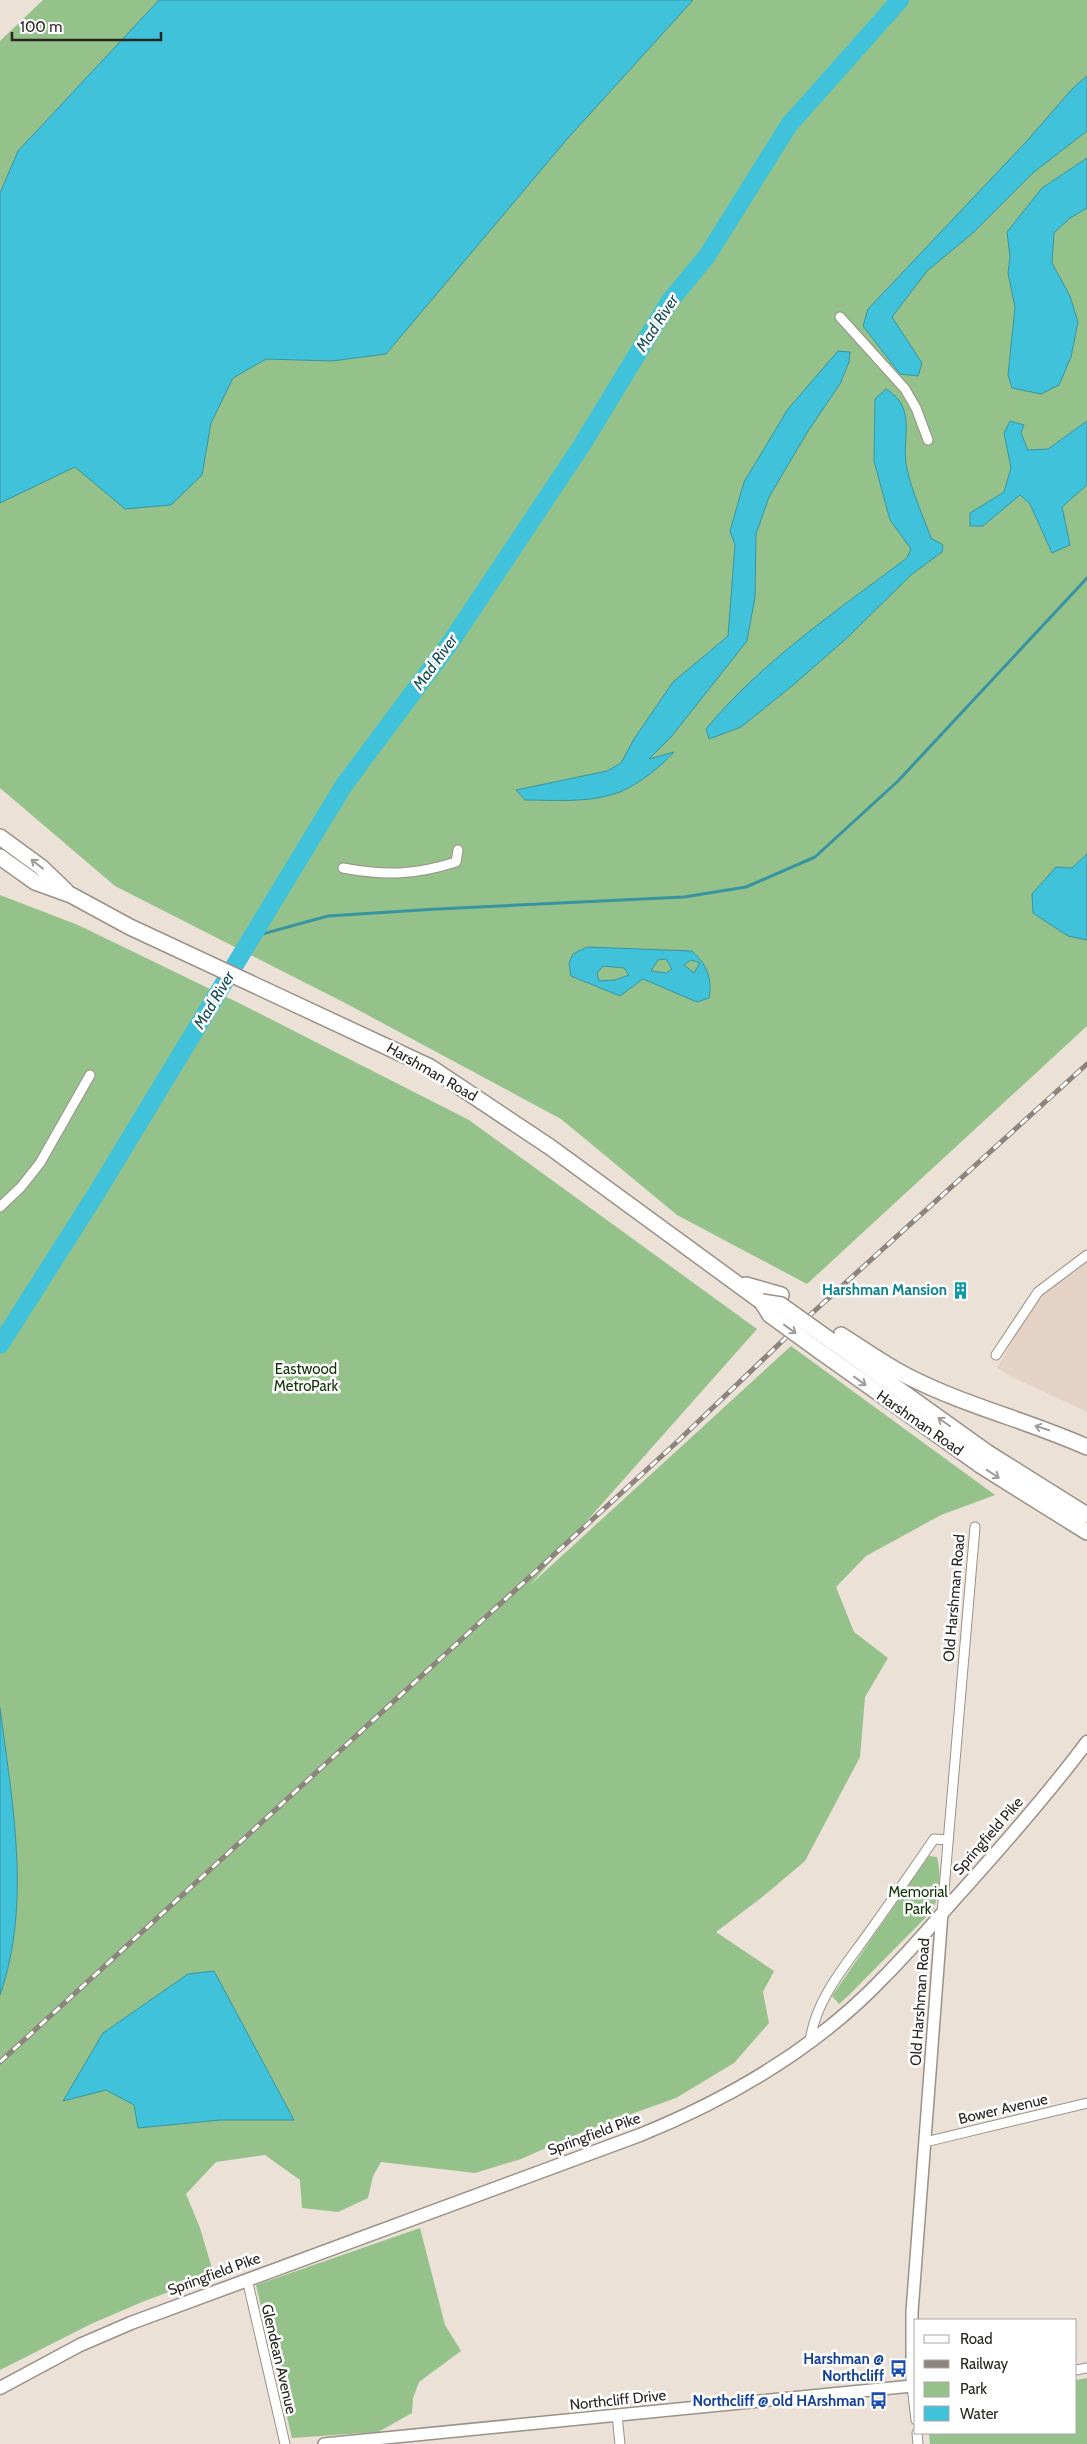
<svg xmlns="http://www.w3.org/2000/svg" width="1087" height="2444" viewBox="0 0 1087 2444" font-family="Cabin,sans-serif">
	<style>
		.built { fill: #e4d3c5 }
		.green { fill: #95c18a }
		.water { fill: #40c3da; stroke: #3994a2; fill-rule: evenodd }
		.lines { fill: none; stroke-linecap: round; stroke-linejoin: round }
		.stream { stroke: #3994a2; stroke-width: 3 }
		.river { stroke: #40c3da; stroke-width: 18 }
		.minor-casing { stroke: #9b9188; stroke-width: 11 }
		.tertiary-casing { stroke: #9b9188; stroke-width: 14 }
		.secondary-casing { stroke: #9b9188; stroke-width: 15 }
		.primary-casing { stroke: #9b9188; stroke-width: 18 }
		.minor { stroke: #fff; stroke-width: 9 }
		.tertiary { stroke: #fff; stroke-width: 11 }
		.secondary { stroke: #fff; stroke-width: 12 }
		.primary { stroke: #fff; stroke-width: 15 }
		.rail-casing { stroke: #8c847d; stroke-width: 5 }
		.rail { stroke: #fff; stroke-width: 3; stroke-dasharray: 9; stroke-linecap: butt }
		.primary-bridge-casing { stroke: #9b9188; stroke-width: 18; stroke-linecap: butt }
		.primary-bridge { stroke: #fff; stroke-width: 15 }
		.oneway { stroke: #9f9d9b }
		.labels { text-anchor: middle; dominant-baseline: central; stroke-width: 5; stroke-linejoin: round; paint-order: stroke }
		.street-label { font-size: 15px; fill: #292521; stroke: #fff }
		.culture-label { font-size: 15px; font-weight: bold; fill: #0d838f; stroke: #fff; text-anchor: end }
		.park-label { font-size: 15px; fill: #0e3403; stroke: #fff }
		.transit-label { font-size: 15px; font-weight: bold; fill: #164399; stroke: #fff; text-anchor: end }
		.water-label { font-size: 16px; font-style: italic; fill: #164d57; stroke: #fff }
	</style>
	<rect width="100%" height="100%" fill="#ece1d7"/>
	<path class="built" d="M1087,1262v150l-75,-35 -15,-9 36,-63 20,-19z"/>
	<g class="green">
		<path d="M43,0h1044v1026l-280,258 -130,-69 -116,-96 -212,-114 -234,-119 -115,-98v-747z"/>
		<path d="M0,895l78,30 163,79 228,116 288,209 -227,256 261,-239 204,149 -54,20 -75,41 -30,31 18,45 34,26 -23,39 -5,60 -55,104 -44,37 -45,34 58,39 -11,21 6,31 -35,40 -58,35 -89,32 -66,29 -46,14 -94,-11 -8,14 -5,22 -30,14 -36,-4 -2,-28 -35,-25 -49,7 -30,32 14,34 14,47 -72,27 -51,22 -91,46z"/>
		<path d="M929,1856l8,1c4,19 4,36 -5,54l-84,85 -9,8 -7,-8z"/>
		<path d="M420,2228l25,97 16,26 -42,31 -6,16 -1,15 -34,19 -86,6 -36,-153z"/>
		<path d="M1087,2378v66h-157l-1,-11h147v-53z"/>
	</g>
	<g class="water">
		<path d="M159,0h534l-125,138 -182,216 -54,7 -66,-2 -33,19 -22,45 -9,52 -31,30 -46,4 -50,-42 -75,36v-310l18,-42z"/>
		<path d="M1087,76v55l-53,41 -60,60 -47,39 -35,46 30,46 -4,13 -18,-2 -37,-48 5,-17 158,-167 47,-54z"/>
		<path d="M1087,158v50l-17,10 -16,15 -2,30 18,33 8,26 -7,35 -12,28 -18,9 -29,-6 -4,-13 7,-68 -7,-34 2,-16 -3,-25 35,-44z"/>
		<path d="M838,351l12,1 -1,10 -9,22 -32,47 -39,66 -13,37 -1,63 -8,44 -76,96 -22,22 25,-7c-13,15 -40,36 -60,42 -28,9 -60,6 -89,6l-9,-10 91,-19 14,-8 13,-24 39,-57 55,-46 7,-91 -5,-14 14,-49 44,-73z"/>
		<path d="M886,389c33,20 14,51 21,80 5,23 16,47 24,69l12,7 -1,7 -31,23 -63,62 -56,49 -51,41 -32,12 -3,-10c54,-66 133,-120 201,-171l4,-9 -21,-29 -16,-59 1,-62z"/>
		<path d="M1010,421l14,4 -3,8 7,17 20,-1 39,-28v64l-25,22 8,38 -18,8 -22,-49 -10,-9 -37,31h-13v-13l34,-21 7,-24 -7,-35z"/>
		<path d="M1087,854v86l-19,-4 -35,-23 -1,-19 24,-27 16,1z"/>
		<path d="M587,947l105,4c14,12 21,28 17,47l-12,4 -54,-23 -23,17 -49,-20 -2,-13 4,-9zM666,959l6,10 -6,4 -15,-2 7,-11zM691,960l9,3 -6,10 -10,-8zM603,966l21,2 5,7 -14,5 -16,1 -2,-8z"/>
		<path d="M0,1708c12,94 32,195 0,287z"/>
		<path d="M214,1971l80,149h-74l-82,8 -4,-23 -28,-15 -43,11 40,-68 85,-59z"/>
	</g>
	<g class="lines">
		<path class="stream" d="M251,937l77,-21 109,-7 247,-12 62,-10 69,-30 83,-76 189,-203"/>
		<path class="river" d="M0,1345l96,-151 248,-409 106,-142 132,-198 87,-143 38,-46 82,-131 111,-125"/>
		<defs>
			<g id="minor">
				<path d="M840,317l65,72 11,19 12,32"/>
				<path d="M343,868c43,8 72,7 113,-6l2,-12"/>
				<path d="M0,1207l21,-20 19,-24 50,-88"/>
				<path d="M996,1355l42,-63 49,-37"/>
				<path d="M942,1913l33,-386"/>
				<path d="M810,2041c6,-43 36,-76 60,-110 22,-31 43,-61 64,-92l14,1"/>
				<path d="M925,2142l162,-39"/>
				<path d="M247,2279l38,165"/>
				<path d="M1076,2370l11,-2"/>
				<path d="M916,2385l-4,1 4,34"/>
				<path d="M617,2415l3,29"/>
				<path d="M917,2433l1,11"/>
			</g>
			<path id="tertiary" d="M324,2444l588,-58v-74l30,-399"/>
			<path id="secondary" d="M0,2388l80,-43 51,-22 509,-188c91,-37 177,-87 245,-159 24,-24 46,-50 68,-75 47,-52 93,-104 134,-159"/>
			<g id="primary">
				<path d="M0,837l41,30 25,24"/>
				<path d="M0,857l35,25 36,13 59,32 300,140 120,80 212,155"/>
				<path d="M746,1285l35,10"/>
				<path d="M841,1335c22,14 44,30 68,42 57,29 120,44 178,70"/>
				<path d="M830,1340l158,113 99,62"/>
				<path d="M821,1352l159,113 107,67"/>
			</g>
		</defs>
		<use href="#minor" class="minor-casing"/>
		<use href="#tertiary" class="tertiary-casing"/>
		<use href="#secondary" class="secondary-casing"/>
		<use href="#primary" class="primary-casing"/>
		<use href="#minor" class="minor"/>
		<use href="#tertiary" class="tertiary"/>
		<use href="#secondary" class="secondary"/>
		<use href="#primary" class="primary"/>
		<defs>
			<path id="rail" d="M0,2062l677,-620 122,-117 288,-261"/>
		</defs>
		<use href="#rail" class="rail-casing"/>
		<use href="#rail" class="rail"/>
		<defs>
			<g id="primary-bridge">
				<path d="M762,1302l19,3 49,35"/>
				<path d="M762,1302l8,13 51,37"/>
			</g>
		</defs>
		<use href="#primary-bridge" class="primary-bridge-casing"/>
		<use href="#primary-bridge" class="primary-bridge"/>
	</g>
	<defs><path id="oneway-shaft" d="M-6 0H5M1.5-3L5.5 0L1.5 3" fill="none" stroke-width="1.6" stroke-linecap="round" stroke-linejoin="round" transform="scale(1.25)"/></defs>
	<g class="oneway">
		<use href="#oneway-shaft" transform="translate(37 864) rotate(-142)"/>
		<use href="#oneway-shaft" transform="translate(790 1329) rotate(36)"/>
		<use href="#oneway-shaft" transform="translate(860 1381) rotate(36)"/>
		<use href="#oneway-shaft" transform="translate(944 1422) rotate(-145)"/>
		<use href="#oneway-shaft" transform="translate(1042 1428) rotate(-162)"/>
		<use href="#oneway-shaft" transform="translate(993 1474) rotate(33)"/>
	</g>
	<defs>
		<symbol id="building-bare" viewBox="-9 -9 18 18"><path d="M-4-6H4V6H1V3H-1V6H-4ZM-2.5-4.3h1.7v1.8h-1.7ZM.8-4.3h1.7v1.8H.8ZM-2.5-1h1.7V.8h-1.7ZM.8-1h1.7V.8H.8Z" fill="#0f9aa8" stroke="#fff" stroke-width="2.5" paint-order="stroke"/></symbol>
		<symbol id="bus-bare" viewBox="-9 -9 18 18"><path d="M-5-6H5V4H4V6H2V4H-2V6H-4V4H-5ZM-3.5-4V0h7V-4ZM-3.5 1.2v1.5H-2V1.2ZM2 1.2v1.5H3.5V1.2Z" fill="#1a4fb4" stroke="#fff" stroke-width="2.5" paint-order="stroke"/></symbol>
	</defs>
	<g fill-rule="evenodd">
		<use href="#building-bare" x="948" y="1278" width="25" height="25"/>
		<use href="#bus-bare" x="886" y="2356" width="25" height="25"/>
		<use href="#bus-bare" x="866" y="2388" width="25" height="25"/>
	</g>
	<g class="labels">
		<g class="street-label">
			<text transform="translate(432 1072) rotate(30)">Harshman Road</text>
			<text transform="translate(920 1423) rotate(35)">Harshman Road</text>
			<text transform="translate(954 1598) rotate(-85)">Old Harshman Road</text>
			<text transform="translate(988 1836) rotate(-49)">Springfield Pike</text>
			<text transform="translate(920 2002) rotate(-86)">Old Harshman Road</text>
			<text transform="translate(1003 2109) rotate(-13)">Bower Avenue</text>
			<text transform="translate(594 2134) rotate(-20)">Springfield Pike</text>
			<text transform="translate(214 2274) rotate(-20)">Springfield Pike</text>
			<text transform="translate(279 2359) rotate(77)">Glendean Avenue</text>
			<text transform="translate(618 2400) rotate(-6)">Northcliff Drive</text>
		</g>
		<g class="culture-label">
			<text x="947" y="1290">Harshman Mansion</text>
		</g>
		<g class="park-label">
			<text x="306" y="1369">Eastwood<tspan x="306" dy="17">MetroPark</tspan></text>
			<text x="918" y="1892">Memorial<tspan x="918" dy="17">Park</tspan></text>
		</g>
		<g class="transit-label">
			<text x="884" y="2359">Harshman @<tspan x="884" dy="17">Northcliff</tspan></text>
			<text x="865" y="2401">Northcliff @ old HArshman</text>
		</g>
		<g class="water-label">
			<text transform="translate(657 323) rotate(-57)">Mad River</text>
			<text transform="translate(435 662) rotate(-54)">Mad River</text>
			<text transform="translate(214 1000) rotate(-59)">Mad River</text>
		</g>
	</g>
	<rect x="914" y="2319" width="162" height="115" fill="#ffffff" stroke="#a9a8a6"/>
	<rect x="924" y="2335" width="25" height="8" fill="#ffffff" stroke="#a9a8a6"/>
	<text x="960" y="2344" font-size="15" fill="#292521">Road</text>
	<rect x="924" y="2360" width="25" height="8" fill="#8c847d" stroke="#a9a8a6"/>
	<text x="960" y="2369" font-size="15" fill="#292521">Railway</text>
	<rect x="924" y="2382" width="25" height="15" fill="#95c18a" stroke="#a9a8a6"/>
	<text x="960" y="2394" font-size="15" fill="#292521">Park</text>
	<rect x="924" y="2406" width="25" height="15" fill="#40c3da" stroke="#a9a8a6"/>
	<text x="960" y="2419" font-size="15" fill="#292521">Water</text>
	<path d="M12 32v8h149v-8" fill="none" stroke="#292521" stroke-width="2.5"/>
	<text x="20" y="32" font-size="15" fill="#292521" stroke="#ffffff" stroke-width="4" paint-order="stroke">100 m</text>
</svg>
